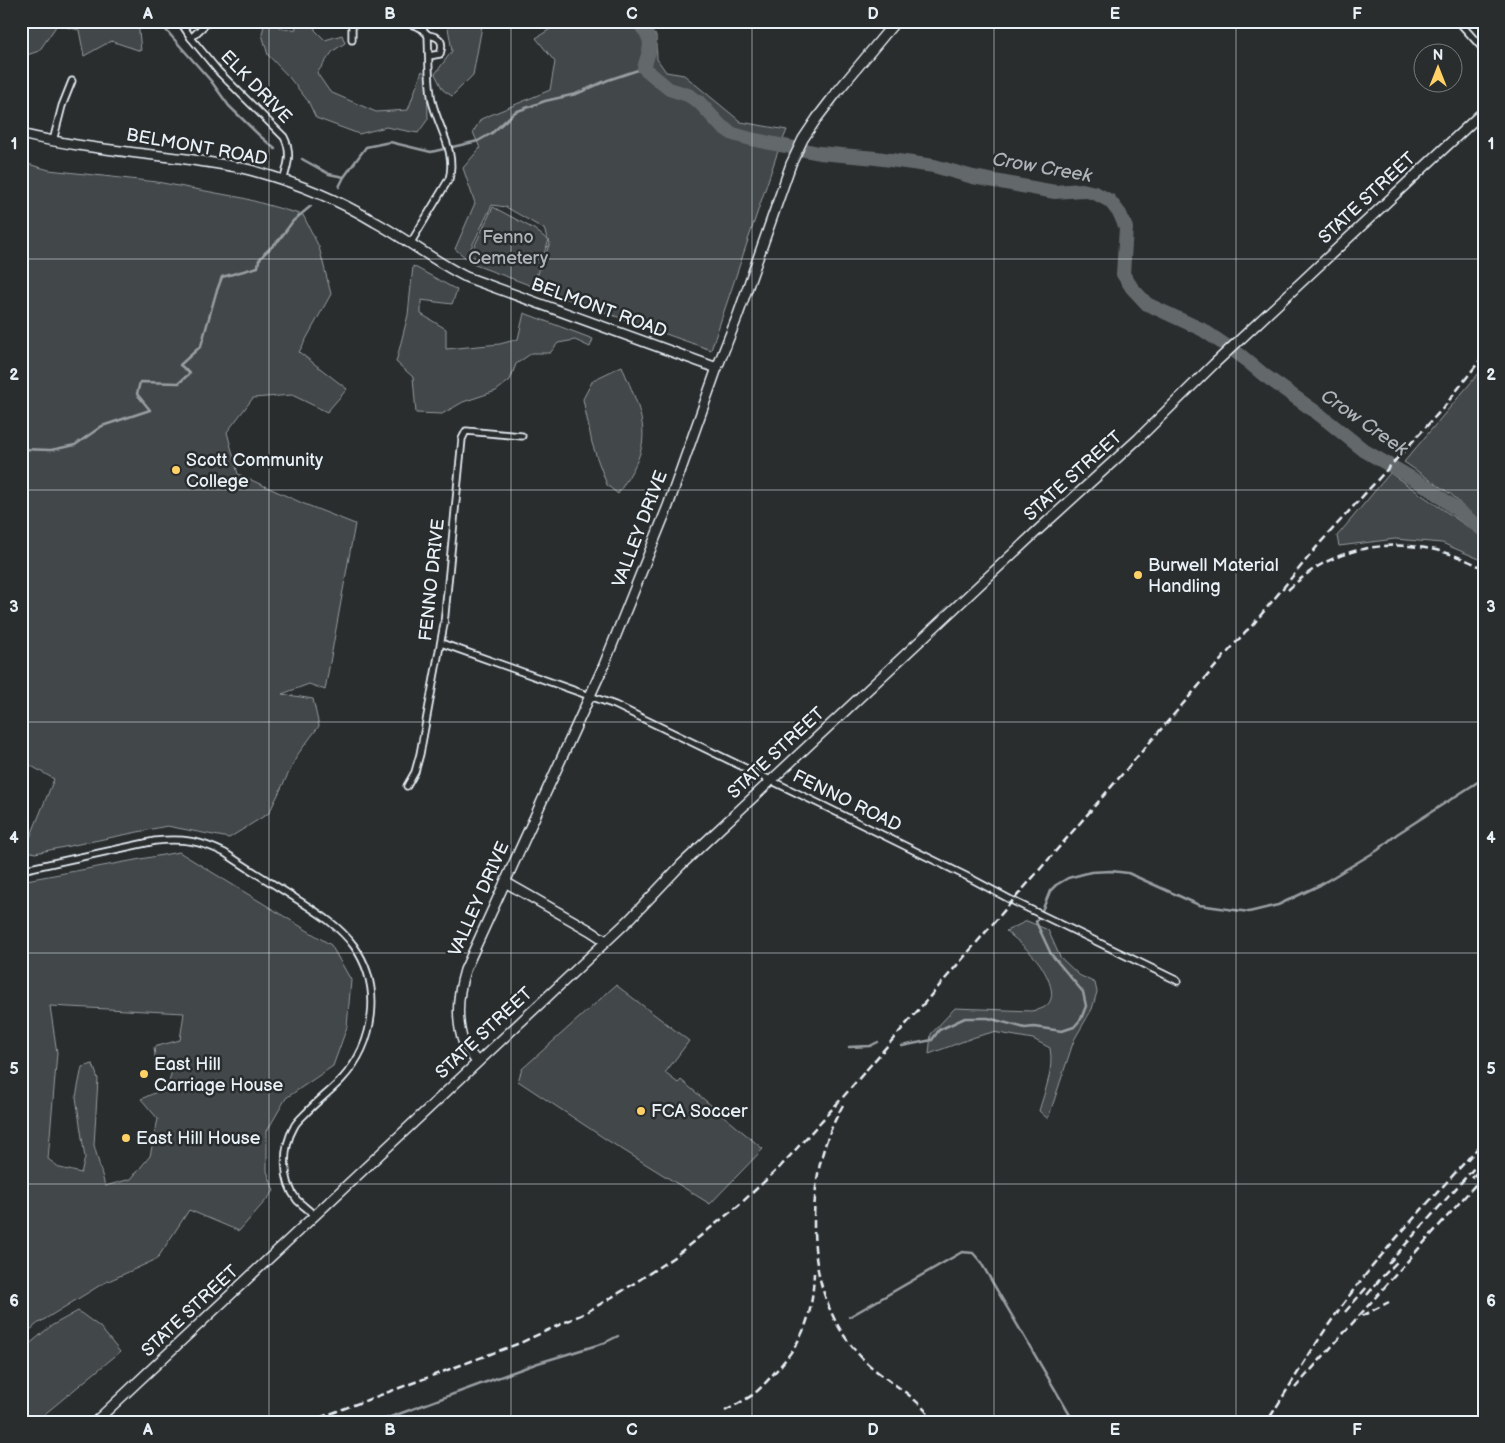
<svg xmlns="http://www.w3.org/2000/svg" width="1505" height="1443" viewBox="0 0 1505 1443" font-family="'Balsamiq Sans',sans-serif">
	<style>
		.green { fill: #424648; stroke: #959ca0; fill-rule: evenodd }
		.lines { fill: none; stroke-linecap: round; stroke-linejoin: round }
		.stream { stroke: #989fa3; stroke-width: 2.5 }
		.river { stroke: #63686b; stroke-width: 14 }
		.street-casing { stroke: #e8f1f8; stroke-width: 9 }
		.secondary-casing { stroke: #e8f1f8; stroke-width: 12 }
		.primary-casing { stroke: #e8f1f8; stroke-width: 12 }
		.street { stroke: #2a2d2e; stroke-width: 5.5 }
		.secondary { stroke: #2a2d2e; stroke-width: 9 }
		.primary { stroke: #2a2d2e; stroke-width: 9 }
		.rail { stroke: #e8f1f8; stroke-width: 2.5; stroke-dasharray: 8 4; stroke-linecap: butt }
		.grid { fill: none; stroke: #e8f1f8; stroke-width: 1; stroke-opacity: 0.55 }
		.poi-dot { fill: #ffd166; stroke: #2a2d2e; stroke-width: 2 }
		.labels { text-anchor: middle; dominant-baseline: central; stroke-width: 5; stroke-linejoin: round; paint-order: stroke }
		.street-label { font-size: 18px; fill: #e8f1f8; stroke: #2a2d2e }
		.park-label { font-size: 18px; fill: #aeb5ba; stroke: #2a2d2e }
		.poi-label { font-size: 18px; fill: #e8f1f8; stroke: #2a2d2e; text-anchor: start }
		.water-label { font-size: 19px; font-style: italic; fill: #acb3b9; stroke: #2a2d2e }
		.neatline { fill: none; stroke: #e8f1f8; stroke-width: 2 }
		.grid-label { font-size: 16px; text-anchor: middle; font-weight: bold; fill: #e8f1f8 }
	</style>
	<rect width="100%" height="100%" fill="#2a2d2e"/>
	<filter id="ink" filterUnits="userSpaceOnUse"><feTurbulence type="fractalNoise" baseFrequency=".02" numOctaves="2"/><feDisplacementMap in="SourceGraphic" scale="10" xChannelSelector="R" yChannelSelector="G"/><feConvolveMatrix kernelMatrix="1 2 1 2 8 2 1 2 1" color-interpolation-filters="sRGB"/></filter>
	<g filter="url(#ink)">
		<g class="green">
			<path d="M34,21h104l3,30 -30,-10 -27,15 -5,-26 -22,-5 -18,26 -18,6v-26z"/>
			<path d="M265,21c15,2 12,11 31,8l-1,-8h19l1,9 10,10 17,-5 3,8 -12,8 -16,22 13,19 46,20 32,-2 14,-39 5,4 1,44 -10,14 -32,-6 -27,7 -43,-16 -8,-17 -20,-25 -20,-21 -6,-21z"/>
			<path d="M448,21h35l-10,54 -21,21 -9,-6 -8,-16 17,-23 -5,-29z"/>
			<path d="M563,21h70l7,9 16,5 1,24 9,13 18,3 57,47 46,8 -10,24 -66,196 -178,-63 17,-44 -1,-3 -17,46 -65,-24 26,-55 41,22 14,11 -4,-11 -38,-22 -14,-2 -26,53 -11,-9 20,-46 -12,-35 17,-20 -7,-16 8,-13 69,-29 5,-28 -19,-24z"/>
			<path d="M21,162l28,8 108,12 86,16 60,17 16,32 12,47 -32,58 48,37 -20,23 -35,-17 -39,3 -26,34 11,42 64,29 53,21 -30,166 -16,-6 -27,10 31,5 6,27 -21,28 -29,59 -40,25 -62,-12 -132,27 -10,-3 29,-71 -33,-19z"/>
			<path d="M413,266l44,24 -5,14 -31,-4v14l25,15v20l54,-5 18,-5 6,-26 69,26 -3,8 -15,-7 -17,3 -8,10h-18l-16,11 -6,16 -14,11 -33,11 -21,12 -26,-1 -3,-36 -17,-15 12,-47z"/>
			<path d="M622,366c9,24 25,52 20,79 -3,18 -15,34 -24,49l-11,-9 -10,-27 -5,-15 -9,-44 10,-19z"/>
			<path d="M1484,367v155l-17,-11 -15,-16 -48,-33z"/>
			<path d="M1390,473l94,65v23l-42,-18 -47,-4 -56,7 -2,-10z"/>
			<path d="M179,852l152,93 20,35 -4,47 -14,39 -47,32 -19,33v40l7,20 -35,40 -50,-21 -32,49 -55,25 -65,40 -16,14v-457zM50,1006l134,7 -4,27 -26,7 2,18 16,5 -4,17 -27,12 17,20 -8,37 -19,23 -26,7 -11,-41 4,-66 -5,-15 -11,3 -6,30 9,61 -4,15 -21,-5 -12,-9 9,-106z"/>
			<path d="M1027,921l21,9 12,27 19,18 16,8 2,9 -5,17 -18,31 -26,79 -9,-8c6,-21 15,-41 11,-63l-17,-9 -40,-7 -18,5 -46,17 2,-20 24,-26 76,3c31,-3 21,-28 9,-47 -9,-12 -22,-23 -34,-33z"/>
			<path d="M616,985l73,56 -24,32 13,10 3,-3 82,69 -53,55 -103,-64 -89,-59 4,-12z"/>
			<path d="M78,1311l22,16 20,25 -85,70h-14v-71l30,-25z"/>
		</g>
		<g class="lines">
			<g class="stream">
				<path d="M135,21l-1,6 24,-6 53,60 18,25 31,30 15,13"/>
				<path d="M302,159l27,15 15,3"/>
				<path d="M339,187l5,-10 22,-30 24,-5 41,10 47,-11 14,-8 23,-21 30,-11 31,-7 32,-14 36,-12"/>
				<path d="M21,449l30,1 24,-5 27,-19 48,-16 -13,-16 3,-12 39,1 11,-10 -10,-8 21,-19 15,-53 6,-16 36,-10 1,-7 6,-7 14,-13 14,-19 18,-15"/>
				<path d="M902,1046l30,-6 7,-10 26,-12h23l37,10 9,-1 28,4 12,-4 7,-8 5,-13 -3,-14 -32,-38 -15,-32 8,-16 6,-15 6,-6 12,-7 23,-6 20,-1 17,2 71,32 50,7 29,-7 42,-20 58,-35 19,-16 87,-56"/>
				<path d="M849,1047l21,-1 8,-4"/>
				<path d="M849,1317l113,-65 11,1 7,8 94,161"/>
				<path d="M377,1422l161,-59 66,-20 14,-7"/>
			</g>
			<path class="river" d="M637,21c18,21 14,23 7,47l25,21 19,6 11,7 22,24 12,8 18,5 68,14 57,5 58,8 39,11 82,15 27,-2 13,3 15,8 10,13 6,14 -3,46 9,14 15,16 56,26 37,25 24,20 56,40 45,36 64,37 55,43"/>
			<defs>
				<g id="street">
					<path d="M180,21l11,17 28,34 65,65c8,15 4,28 -1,44"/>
					<path d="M403,21l18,7 7,7"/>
					<path d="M1458,21l26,29"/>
					<path d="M428,35c13,2 16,7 12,19l-11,2"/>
					<path d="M191,38l18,-17"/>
					<path d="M352,40v-19"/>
					<path d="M53,141l9,-35 10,-25"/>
					<path d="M410,244l39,-65c8,-27 -11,-52 -17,-78 -4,-21 -3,-44 -4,-66"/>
					<path d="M441,643l174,62 211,102 144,71 43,23 165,80"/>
					<path d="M407,786l8,-14 5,-18 24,-130 18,-185 4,-8 56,5"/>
					<path d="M21,870l134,-29c28,-3 46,0 70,12 22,15 45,29 67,43 23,15 46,28 62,50 29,41 21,97 -12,133 -11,12 -25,22 -36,34 -4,4 -10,9 -12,14 -12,21 -12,54 3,73 5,5 12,10 17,15"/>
				</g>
				<g id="secondary">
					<path d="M21,134c54,13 110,18 165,25 24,4 48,6 71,13 40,11 83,29 118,50 31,17 59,39 91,55l251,91"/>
					<path d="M477,1062c-5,-7 -13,-15 -15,-24 -6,-22 -4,-45 3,-68l139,-305 64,-159 49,-138 21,-53 53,-151 12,-25 14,-21 20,-26 59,-71"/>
				</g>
				<g id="primary">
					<path d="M505,882l84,48 17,11"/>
					<path d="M95,1422l534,-502 52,-55 357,-335 100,-91 76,-75 270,-253"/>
				</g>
			</defs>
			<use href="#street" class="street-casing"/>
			<use href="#secondary" class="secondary-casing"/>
			<use href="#primary" class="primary-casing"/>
			<use href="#street" class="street"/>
			<use href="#secondary" class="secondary"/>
			<use href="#primary" class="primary"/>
			<g class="rail">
				<path d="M1288,590c12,-11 25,-22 40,-29 49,-24 109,-19 156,8"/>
				<path d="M843,1105c-22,39 -29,75 -29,120 0,51 14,100 52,137 22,21 51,33 68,60"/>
				<path d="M1472,1178l12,-14"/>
				<path d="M1388,1264l96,-107"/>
				<path d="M1367,1295l14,-17 16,-16"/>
				<path d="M1345,1312l23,-26"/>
				<path d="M1362,1316l27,-14"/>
				<path d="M1295,1388l189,-213"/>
				<path d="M725,1411c9,-5 20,-11 29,-17 8,-7 15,-15 22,-23 29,-33 36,-54 38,-98"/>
				<path d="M1270,1417c30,-47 58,-96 93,-139 38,-48 81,-92 121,-137"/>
				<path d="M308,1422l212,-79 65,-30 39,-23 50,-33 64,-51 42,-39 63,-70 403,-466 5,-4 69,-84 124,-136 40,-52"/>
			</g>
		</g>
	</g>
	<path class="grid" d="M269,21v1401M511,21v1401M752,21v1401M994,21v1401M1236,21v1401M21,259h1463M21,490h1463M21,722h1463M21,953h1463M21,1184h1463"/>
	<g class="poi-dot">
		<circle cx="176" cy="470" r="5"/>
		<circle cx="1138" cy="575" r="5"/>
		<circle cx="144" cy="1074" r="5"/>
		<circle cx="641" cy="1111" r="5"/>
		<circle cx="126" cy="1138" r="5"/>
	</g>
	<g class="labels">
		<g class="street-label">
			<text transform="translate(256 87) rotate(46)">ELK DRIVE</text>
			<text transform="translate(197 147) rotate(10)">BELMONT ROAD</text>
			<text transform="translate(1367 198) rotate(-43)">STATE STREET</text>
			<text transform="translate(599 308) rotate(20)">BELMONT ROAD</text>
			<text transform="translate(1073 476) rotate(-42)">STATE STREET</text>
			<text transform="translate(640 529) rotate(-69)">VALLEY DRIVE</text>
			<text transform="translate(432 580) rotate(-84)">FENNO DRIVE</text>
			<text transform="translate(776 753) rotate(-43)">STATE STREET</text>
			<text transform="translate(847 801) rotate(26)">FENNO ROAD</text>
			<text transform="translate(479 899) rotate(-66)">VALLEY DRIVE</text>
			<text transform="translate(484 1033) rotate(-43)">STATE STREET</text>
			<text transform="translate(190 1311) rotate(-43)">STATE STREET</text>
		</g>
		<g class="park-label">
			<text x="508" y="237">Fenno<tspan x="508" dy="21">Cemetery</tspan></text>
		</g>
		<g class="poi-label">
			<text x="186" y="460">Scott Community<tspan x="186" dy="21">College</tspan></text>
			<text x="1148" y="565">Burwell Material<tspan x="1148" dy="21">Handling</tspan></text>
			<text x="154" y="1064">East Hill<tspan x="154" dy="21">Carriage House</tspan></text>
			<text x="651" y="1111">FCA Soccer</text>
			<text x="136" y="1138">East Hill House</text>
		</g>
		<g class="water-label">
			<text transform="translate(1042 168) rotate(10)">Crow Creek</text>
			<text transform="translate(1364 423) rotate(35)">Crow Creek</text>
		</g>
	</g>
	<rect width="1505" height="1443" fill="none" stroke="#2a2d2e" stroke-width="55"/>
	<g transform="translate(1438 68)"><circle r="24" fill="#2a2d2e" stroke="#767b7f"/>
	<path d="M0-4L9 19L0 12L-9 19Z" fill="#ffd166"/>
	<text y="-8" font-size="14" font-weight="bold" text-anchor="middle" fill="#e8f1f8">N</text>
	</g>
	<rect x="28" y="28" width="1450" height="1388" class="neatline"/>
	<g class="grid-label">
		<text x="148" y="19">A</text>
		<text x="390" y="19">B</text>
		<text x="632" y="19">C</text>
		<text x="873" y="19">D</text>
		<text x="1115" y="19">E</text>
		<text x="1357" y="19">F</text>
		<text x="14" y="149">1</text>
		<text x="1491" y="149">1</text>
		<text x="14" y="380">2</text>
		<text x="1491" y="380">2</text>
		<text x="14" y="612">3</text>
		<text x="1491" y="612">3</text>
		<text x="14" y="843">4</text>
		<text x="1491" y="843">4</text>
		<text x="14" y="1074">5</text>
		<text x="1491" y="1074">5</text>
		<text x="14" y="1306">6</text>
		<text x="1491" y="1306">6</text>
		<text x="148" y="1435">A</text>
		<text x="390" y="1435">B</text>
		<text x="632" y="1435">C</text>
		<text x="873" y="1435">D</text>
		<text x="1115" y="1435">E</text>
		<text x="1357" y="1435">F</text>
	</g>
</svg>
